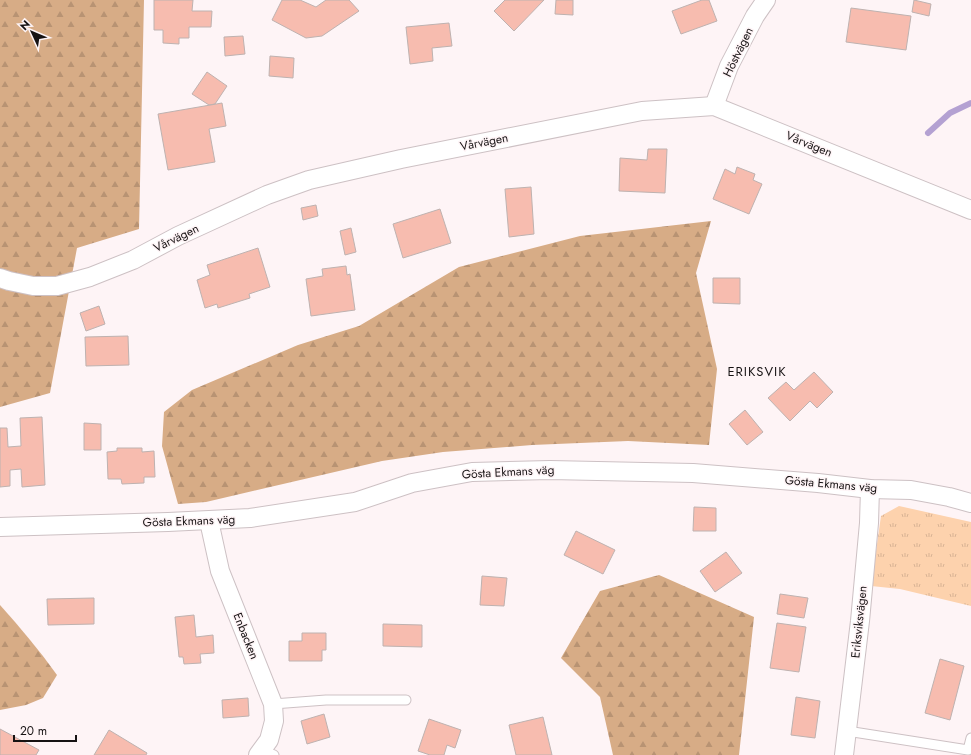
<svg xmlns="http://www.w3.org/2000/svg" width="971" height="755" viewBox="0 0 971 755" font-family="Jost,sans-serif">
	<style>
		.grass { fill: url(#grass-tufts) }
		.forest { fill: url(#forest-firs) }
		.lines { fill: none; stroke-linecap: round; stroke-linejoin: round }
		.stream { stroke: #b4a1d2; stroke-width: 6 }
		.building { fill: #f7bcaf; stroke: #beb2b0 }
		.service-casing { stroke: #cdc1c4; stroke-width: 11 }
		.minor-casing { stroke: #cdc1c4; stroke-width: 20 }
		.service { stroke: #fff; stroke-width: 9 }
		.minor { stroke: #fff; stroke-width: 18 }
		.labels { text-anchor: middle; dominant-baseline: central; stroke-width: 3; stroke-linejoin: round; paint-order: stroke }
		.street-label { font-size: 12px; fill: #161213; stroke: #fef4f6 }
		.neighbourhood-label { font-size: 13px; letter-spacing: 1px; fill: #161213; stroke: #fef4f6 }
	</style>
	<defs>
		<pattern id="grass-tufts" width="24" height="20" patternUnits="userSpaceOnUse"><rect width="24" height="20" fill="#fdd2ad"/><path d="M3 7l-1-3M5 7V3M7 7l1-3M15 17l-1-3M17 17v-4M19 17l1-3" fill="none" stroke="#d8b394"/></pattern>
		<pattern id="forest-firs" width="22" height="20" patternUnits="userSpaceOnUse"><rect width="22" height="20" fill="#d7ac86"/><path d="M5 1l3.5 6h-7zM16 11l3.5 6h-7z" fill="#b89373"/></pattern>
	</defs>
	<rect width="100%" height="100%" fill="#fef4f6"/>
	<path class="grass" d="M899,506l72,16v84l-71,-17 -29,-3 10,-70z"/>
	<g class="forest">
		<path d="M0,0h144l-5,229 -62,19 -27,145 -50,14z"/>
		<path d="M711,221l-15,52 21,96 -8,76 -81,-4 -96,4 -89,7 -61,9 -176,41 -28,2 -16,-58 2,-34 28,-22 106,-45 61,-19 100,-59 121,-31z"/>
		<path d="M659,575l95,42 -15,138h-126l-13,-58 -39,-39 39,-67z"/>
		<path d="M0,605c20,22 39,45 57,70l-14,23 -17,7 -26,5z"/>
	</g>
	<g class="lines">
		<path class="stream" d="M928,133l22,-20 21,-10"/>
	</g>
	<g class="building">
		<path d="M154,0h39l-1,11h20l-1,16h-22v11h-10v6l-16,-1v-13h-9z"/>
		<path d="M282,0h18l16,7 10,-7h23l10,11 -37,25 -16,2 -34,-18z"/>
		<path d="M505,0h39l-30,31 -20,-20z"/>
		<path d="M556,0h17v15l-18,-1z"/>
		<path d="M702,0h7l8,21 -36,13 -9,-23z"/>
		<path d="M914,0l17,4 -2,12 -17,-4z"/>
		<path d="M851,8l60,8 -5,34 -60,-8z"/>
		<path d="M449,23l3,23 -20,2 1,13 -23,3 -4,-37z"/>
		<path d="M243,36l2,18 -20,2 -1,-19z"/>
		<path d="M270,56l24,2 -1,20 -24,-2z"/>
		<path d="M207,72l20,14 -12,18 -6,1 -17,-11z"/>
		<path d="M222,103l4,23 -17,3 6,33 -47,8 -10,-56z"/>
		<path d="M648,149h19l-2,44 -46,-2 1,-33 27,2z"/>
		<path d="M737,167l18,7 -2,6 9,4 -13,30 -36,-15 12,-30 10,5z"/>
		<path d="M531,187l3,47 -25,3 -4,-48z"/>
		<path d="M316,205l2,11 -15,4 -2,-12z"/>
		<path d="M440,209l11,34 -48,15 -10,-34z"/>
		<path d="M351,228l5,24 -11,3 -5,-24z"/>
		<path d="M258,248l12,39 -21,7 1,4 -32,10 -1,-4 -12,4 -8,-28 13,-5 -3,-10z"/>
		<path d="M346,266l1,9 3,-1 5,36 -44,6 -5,-37 17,-3 -1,-7z"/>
		<path d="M713,278h27v26l-27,-1z"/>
		<path d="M99,306l6,18 -19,7 -6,-18z"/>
		<path d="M128,336l1,29 -43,1 -1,-29z"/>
		<path d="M814,372l19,20 -16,16 -7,-7 -20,20 -22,-23 18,-16 8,8z"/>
		<path d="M745,410l18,22 -16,13 -18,-21z"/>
		<path d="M42,417l3,68 -23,2 -1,-18 -11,1v16l-10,1v-59h7l1,19 13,-1 -1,-28z"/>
		<path d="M84,423l17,1v26h-17z"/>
		<path d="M117,448h25v4l12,-1 1,26h-11v6l-22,1 -1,-5h-13l-1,-27 10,-1z"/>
		<path d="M694,507l22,1v23h-23z"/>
		<path d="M576,531l39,19 -12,24 -39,-19z"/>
		<path d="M726,552l16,21 -27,19 -15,-21z"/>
		<path d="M482,576l25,2 -3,28 -24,-1z"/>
		<path d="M780,594l28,4 -4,20 -27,-4z"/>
		<path d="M94,598v26l-46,1 -1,-26z"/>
		<path d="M194,615l2,22 17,-2 1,18 -14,1 1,9 -17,1 -1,-7h-4l-4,-40z"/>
		<path d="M777,623l29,4 -7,45 -29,-4z"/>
		<path d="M383,624l39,1v22l-39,-1z"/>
		<path d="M302,633h24v17h-4v11h-33v-20h13z"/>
		<path d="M940,659l24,7 -14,54 -25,-7z"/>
		<path d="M796,697l24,4 -5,37 -24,-3z"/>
		<path d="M248,698l1,18 -26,2 -1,-18z"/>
		<path d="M324,714l6,23 -23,7 -6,-23z"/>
		<path d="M543,717l9,38h-36l-7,-30z"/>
		<path d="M429,719l32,11 -6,18 -8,-3 -3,10h-14l-12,-4z"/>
		<path d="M0,729l39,21 -3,5h-36z"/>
		<path d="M109,730l38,23 -1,2h-52z"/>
	</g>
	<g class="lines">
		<defs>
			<g id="service">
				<path d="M273,704l53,-4h80"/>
				<path d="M847,731l121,19 3,-12"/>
				<path d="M262,750l12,5"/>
			</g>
			<g id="minor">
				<path d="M714,106l15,-40 26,-50 11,-16"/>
				<path d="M0,278l9,3 24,5h24l33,-9 43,-17 45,-24 89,-41 42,-15 92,-21 241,-48 72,-5 257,104"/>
				<path d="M209,521l11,50 53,133 1,17 -5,19 -11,15"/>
				<path d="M0,527l168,-5 82,-4 105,-16 57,-19 60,-11 78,-2 143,3 125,10 52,6 41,1 38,7 22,6"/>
				<path d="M844,755l16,-134 9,-98 1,-34"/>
			</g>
		</defs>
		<use href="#service" class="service-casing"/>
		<use href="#minor" class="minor-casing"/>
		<use href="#service" class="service"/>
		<use href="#minor" class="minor"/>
	</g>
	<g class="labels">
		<g class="street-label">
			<text transform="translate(738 52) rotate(-64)">Höstvägen</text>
			<text transform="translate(484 142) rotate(-11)">Vårvägen</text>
			<text transform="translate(809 144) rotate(22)">Vårvägen</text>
			<text transform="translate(176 238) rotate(-26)">Vårvägen</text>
			<text transform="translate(508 472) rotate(-3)">Gösta Ekmans väg</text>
			<text transform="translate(831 484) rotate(5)">Gösta Ekmans väg</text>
			<text transform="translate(189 521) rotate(-2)">Gösta Ekmans väg</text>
			<text transform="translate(859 622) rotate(-84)">Eriksviksvägen</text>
			<text transform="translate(246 636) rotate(68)">Enbacken</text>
		</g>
		<g class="neighbourhood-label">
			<text x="757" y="371">ERIKSVIK</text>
		</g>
	</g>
	<g transform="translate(32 32) rotate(314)" stroke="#fef4f6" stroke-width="3" paint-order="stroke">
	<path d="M0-3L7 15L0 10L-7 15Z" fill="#161213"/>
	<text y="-6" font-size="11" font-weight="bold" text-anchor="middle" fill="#161213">N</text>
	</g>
	<path d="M14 735v6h62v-6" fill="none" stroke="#161213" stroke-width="2"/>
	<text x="20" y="735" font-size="12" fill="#161213" stroke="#fef4f6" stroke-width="3" paint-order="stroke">20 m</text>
</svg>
